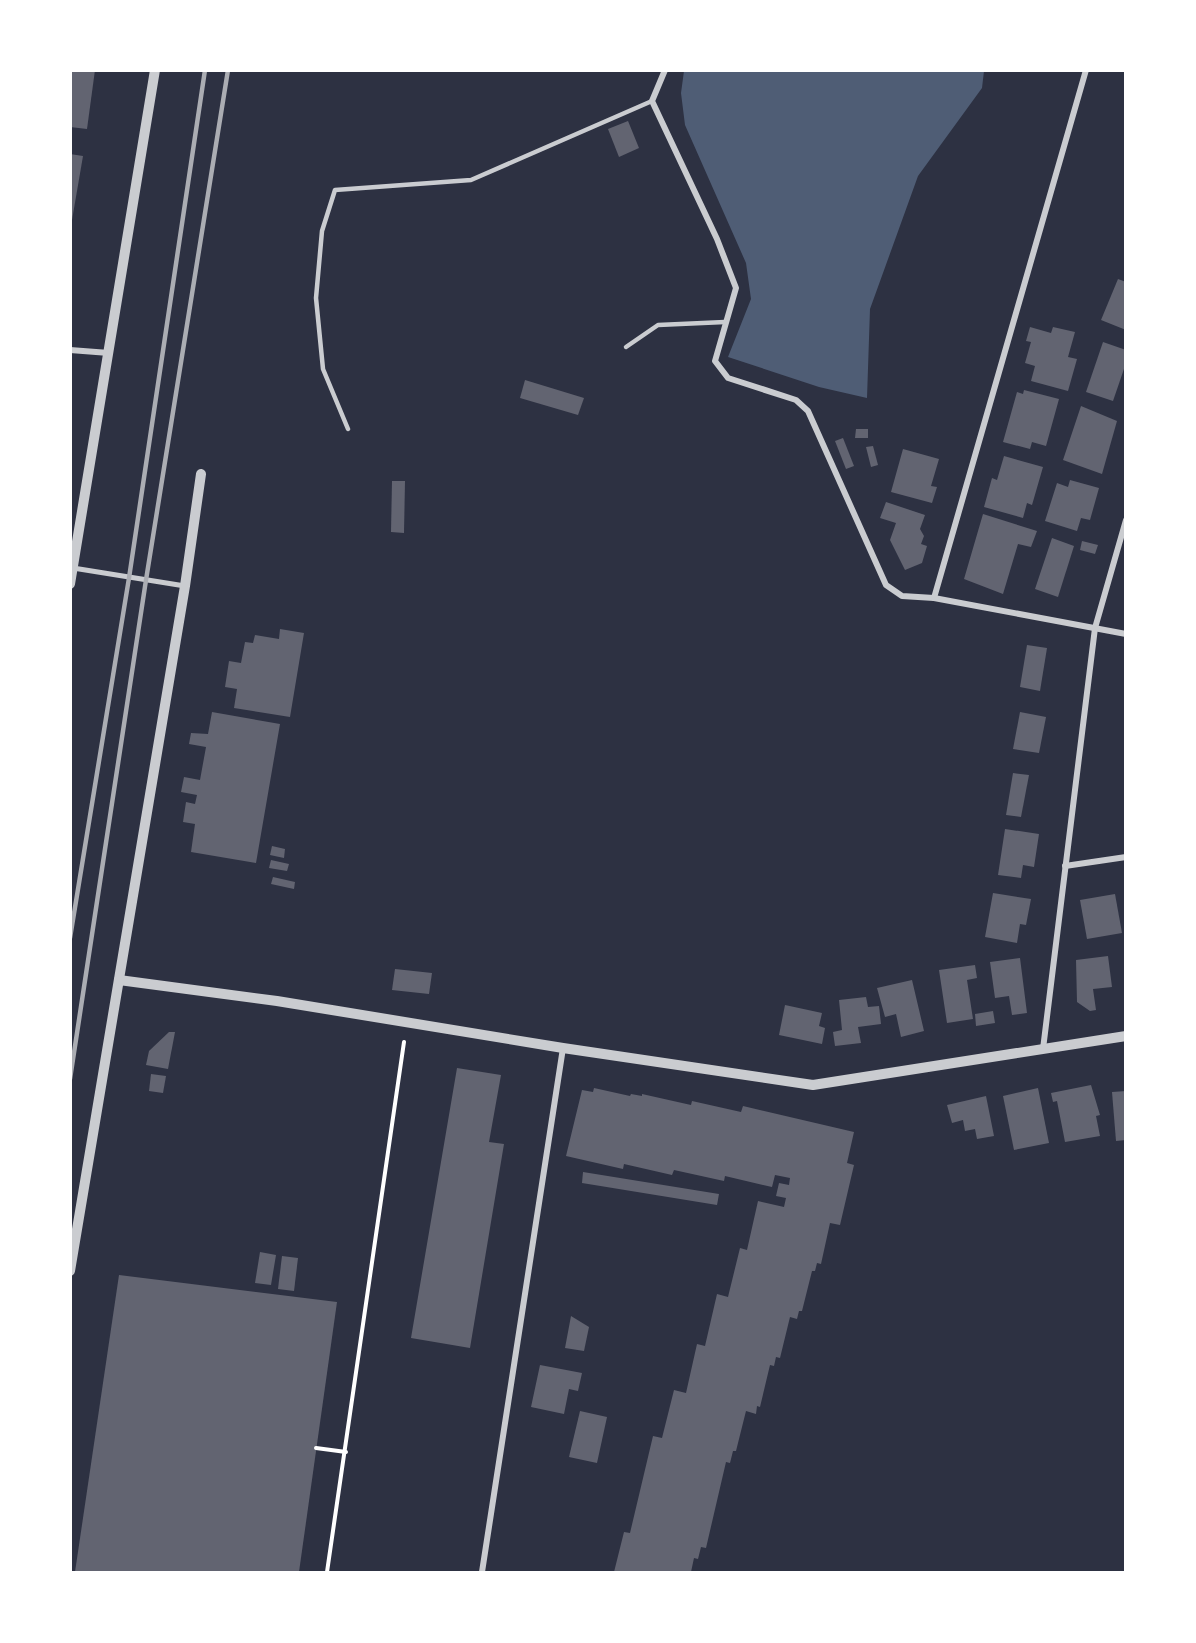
<svg xmlns="http://www.w3.org/2000/svg" width="1196" height="1643" viewBox="0 0 1196 1643" font-family="'Open Sans',sans-serif">
	<style>
		.water { fill: #4f5d75 }
		.building { fill: #626471 }
		.lines { fill: none; stroke-linecap: round; stroke-linejoin: round }
		.path { stroke: #fff; stroke-width: 4 }
		.service { stroke: #caccd0; stroke-width: 4.5 }
		.pedestrian { stroke: #caccd0; stroke-width: 5 }
		.minor { stroke: #caccd0; stroke-width: 6 }
		.tertiary { stroke: #caccd0; stroke-width: 10 }
		.rail { stroke: #abadb3; stroke-width: 4.5 }
	</style>
	<rect width="100%" height="100%" fill="#2d3142"/>
	<path class="water" d="M684,71h300l-2,17 -64,88 -48,133 -3,89 -48,-11 -91,-30 23,-58 -5,-36 -61,-138 -4,-32z"/>
	<g class="building">
		<path d="M70,70h25l-8,59 -17,-2z"/>
		<path d="M628,121l11,27 -20,9 -11,-28z"/>
		<path d="M70,154l13,2 -11,64h-2z"/>
		<path d="M1118,279l8,3v48l-25,-10z"/>
		<path d="M1030,327l21,6 2,-6 22,5 -7,25 9,2 -9,32 -37,-10 4,-15 -10,-3 6,-21 -5,-1z"/>
		<path d="M1103,342l23,8v13l-13,38 -27,-9z"/>
		<path d="M525,380l59,18 -6,17 -58,-17z"/>
		<path d="M1024,390l35,9 -13,47 -14,-4 -2,7 -27,-7 14,-50 6,2z"/>
		<path d="M1081,406l36,15 -15,53 -39,-14z"/>
		<path d="M856,429h12v9h-13z"/>
		<path d="M843,438l11,28 -8,3 -11,-28z"/>
		<path d="M873,446l5,19 -7,2 -5,-20z"/>
		<path d="M903,449l36,10 -8,27 6,1 -5,16 -41,-11z"/>
		<path d="M1004,456l39,11 -11,38 -5,-2 -4,15 -39,-11 8,-29 5,2z"/>
		<path d="M1070,480l29,8 -9,32 -9,-2 -4,13 -32,-10 12,-38 11,4z"/>
		<path d="M392,481h13l-1,52 -13,-1z"/>
		<path d="M886,502l39,13 -5,14 4,7 -3,8 6,2 -5,17 -17,7 -15,-30 6,-17 -16,-5z"/>
		<path d="M983,514l54,17 -6,16 -13,-3 -15,50 -39,-15z"/>
		<path d="M1052,538l22,8 -16,51 -23,-8z"/>
		<path d="M1082,541l16,4 -3,9 -15,-4z"/>
		<path d="M280,629l24,4 -14,84 -56,-9 3,-19 -12,-2 4,-26 12,2 4,-21 8,1 2,-8 24,4z"/>
		<path d="M1027,645l20,3 -7,43 -20,-4z"/>
		<path d="M212,712l68,12 -24,139 -65,-11 4,-28 -12,-2 3,-20 9,2 2,-9 -16,-3 3,-15 16,3 6,-33 -17,-3 2,-11 17,1z"/>
		<path d="M1020,712l26,5 -7,36 -26,-4z"/>
		<path d="M1013,773l16,2 -8,42 -15,-2z"/>
		<path d="M1005,829l34,5 -5,33 -11,-2 -2,13 -23,-3z"/>
		<path d="M272,846l13,3 -1,9 -14,-3z"/>
		<path d="M271,860l18,4 -2,7 -18,-3z"/>
		<path d="M273,877l22,5 -1,7 -23,-5z"/>
		<path d="M993,893l38,6 -5,26 -6,-1 -3,19 -32,-6z"/>
		<path d="M1115,894l7,39 -35,6 -7,-39z"/>
		<path d="M1108,956l4,31 -19,2 3,21 -6,1 -13,-9 -1,-42z"/>
		<path d="M1020,958l7,55 -15,2 -3,-19 -14,2 -5,-36z"/>
		<path d="M975,965l2,13 -10,2 6,39 -26,4 -8,-53z"/>
		<path d="M395,969l37,4 -3,21 -37,-4z"/>
		<path d="M912,980l12,51 -23,6 -5,-23 -11,3 -8,-29z"/>
		<path d="M866,997l2,10 11,-1 2,18 -23,3 3,16 -26,3 -2,-14 9,-2 -3,-30z"/>
		<path d="M785,1005l37,8 -3,13 6,2 -3,16 -43,-9z"/>
		<path d="M993,1011l2,12 -19,3 -1,-12z"/>
		<path d="M169,1032h6l-7,37 -22,-4 3,-14z"/>
		<path d="M457,1068l44,7 -12,67 15,2 -34,204 -59,-10z"/>
		<path d="M151,1074l15,2 -3,17 -14,-2z"/>
		<path d="M1091,1085l9,30 -4,1 4,20 -35,6 -8,-41 -4,1 -2,-9z"/>
		<path d="M594,1088l36,8 1,-2 11,2v-2l49,11 1,-4 49,11 2,-6 111,26 -7,31 7,2 -14,60 -10,-2 -9,41 -4,-1 -2,8h-3l-10,40h-3l-2,8 -7,-2 -10,41 -4,-1 -2,9 -4,-1 -10,42 -3,-1 -1,8 -10,-3 -10,40h-3l-3,12 -4,-1 -20,86 -5,-1 -3,12 -4,-1 -3,14h-77l10,-40 6,1 23,-97 9,2 12,-48 12,3 11,-49 8,2 12,-52 11,3 12,-49 7,2 11,-49 26,6 2,-9 -10,-2 3,-13 10,2 1,-7 -15,-3 -3,12 -47,-11 -1,5 -50,-11 -2,5 -48,-11 -1,5 -57,-13 16,-66 11,2z"/>
		<path d="M1038,1088l11,55 -35,7 -11,-54z"/>
		<path d="M1126,1091v49l-10,1 -4,-49z"/>
		<path d="M986,1096l8,40 -17,3 -2,-10 -10,2 -2,-11 -11,3 -5,-18z"/>
		<path d="M583,1172l136,22 -2,11 -135,-22z"/>
		<path d="M260,1252l16,3 -5,30 -16,-2z"/>
		<path d="M282,1256l16,2 -4,33 -16,-2z"/>
		<path d="M119,1275l218,27 -38,270h-224z"/>
		<path d="M571,1316l18,11 -5,24 -19,-3z"/>
		<path d="M540,1365l42,8 -4,18 -9,-2 -5,25 -33,-7z"/>
		<path d="M580,1411l27,6 -10,46 -28,-6z"/>
	</g>
	<g class="lines">
		<g class="path">
			<path d="M316,1448l30,4"/>
			<path d="M327,1572l77,-530"/>
		</g>
		<g class="service">
			<path d="M626,347l32,-22 67,-3"/>
			<path d="M348,429l-25,-60 -7,-71 6,-67 13,-41 136,-10 181,-79"/>
		</g>
		<path class="pedestrian" d="M73,568l112,18"/>
		<g class="minor">
			<path d="M665,70l-13,31 65,138 19,49 -21,73 13,17 68,22 12,11 78,174 16,11 32,2 192,36"/>
			<path d="M70,350l39,3"/>
			<path d="M934,598l152,-528"/>
			<path d="M1065,866l61,-9"/>
			<path d="M1043,1049l52,-421 31,-108"/>
			<path d="M482,1572l81,-524"/>
		</g>
		<g class="tertiary">
			<path d="M70,584l85,-514"/>
			<path d="M119,980l158,21 286,47 250,37 313,-49"/>
			<path d="M70,1271l115,-685 16,-112"/>
		</g>
		<g class="rail">
			<path d="M70,938l59,-360 76,-508"/>
			<path d="M70,1079l76,-499 82,-510"/>
		</g>
	</g>
	<rect width="1196" height="1643" fill="none" stroke="#ffffff" stroke-width="144"/>
</svg>
